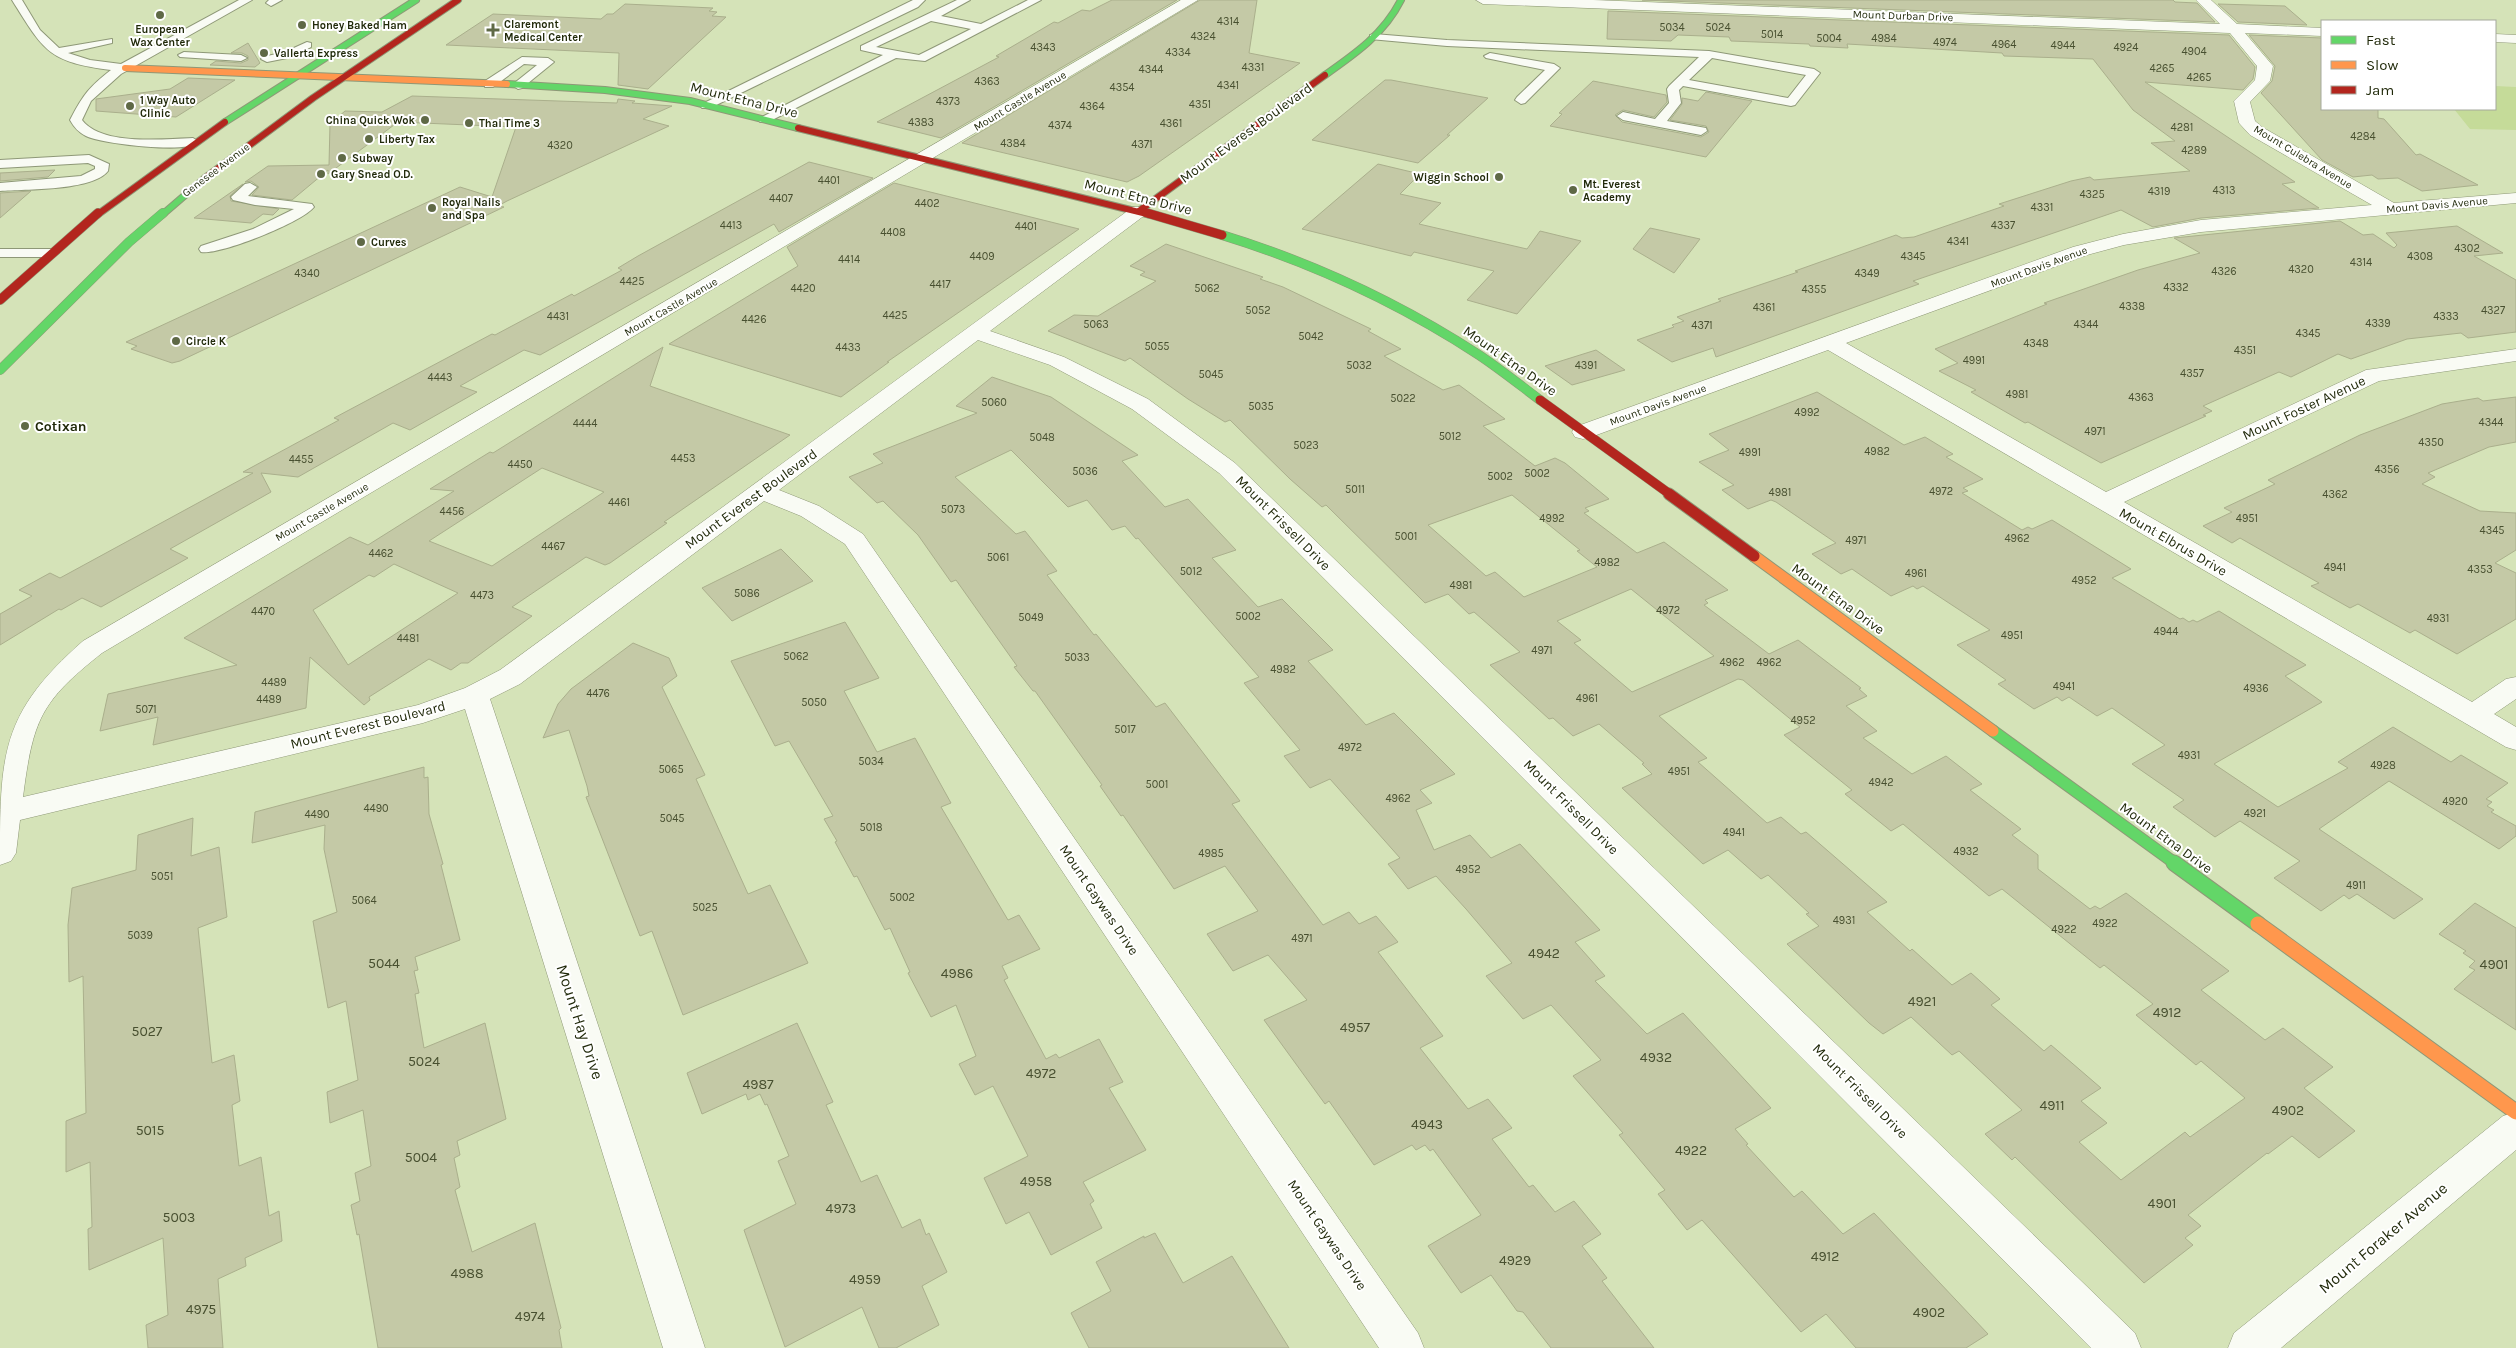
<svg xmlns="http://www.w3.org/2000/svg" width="2516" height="1348" viewBox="0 0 2516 1348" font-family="Karla,sans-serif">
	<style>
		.green { fill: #c5db99 }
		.building { fill: #c4c9a6; stroke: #aaaf8c; fill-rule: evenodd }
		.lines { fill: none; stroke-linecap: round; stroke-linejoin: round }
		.lane-casing { stroke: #8e9877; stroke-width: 2 }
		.street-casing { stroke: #8e9877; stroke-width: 1 }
		.fast-far3-casing { stroke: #8e9877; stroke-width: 8 }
		.fast-far2-casing { stroke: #8e9877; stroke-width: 10 }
		.fast-far1-casing { stroke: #8e9877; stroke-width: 13 }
		.fast-casing { stroke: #8e9877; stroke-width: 17 }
		.slow-far2-casing { stroke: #8e9877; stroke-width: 8 }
		.slow-far1-casing { stroke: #8e9877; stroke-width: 13 }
		.slow-casing { stroke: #8e9877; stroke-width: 17 }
		.jam-far2-casing { stroke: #8e9877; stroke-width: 8 }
		.jam-far1-casing { stroke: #8e9877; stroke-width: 10 }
		.jam-casing { stroke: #8e9877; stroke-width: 13 }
		.lane { fill: #f9fbf4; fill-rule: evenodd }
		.street { fill: #f9fbf4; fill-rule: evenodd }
		.fast-far3 { stroke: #63d668; stroke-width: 6 }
		.fast-far2 { stroke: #63d668; stroke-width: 9 }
		.fast-far1 { stroke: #63d668; stroke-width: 11 }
		.fast { stroke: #63d668; stroke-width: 15 }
		.slow-far2 { stroke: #ff974d; stroke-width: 6 }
		.slow-far1 { stroke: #ff974d; stroke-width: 11 }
		.slow { stroke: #ff974d; stroke-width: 15 }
		.jam-far2 { stroke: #b3261e; stroke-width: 6 }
		.jam-far1 { stroke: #b3261e; stroke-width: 9 }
		.jam { stroke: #b3261e; stroke-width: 11 }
		.poi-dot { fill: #5f6946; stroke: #fff; stroke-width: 2 }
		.labels { text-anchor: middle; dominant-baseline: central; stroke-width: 4; stroke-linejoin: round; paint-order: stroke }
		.far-street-label { font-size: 11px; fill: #1f2808; stroke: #fff }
		.number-label { font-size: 11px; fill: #485030 }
		.far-poi-label { font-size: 11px; font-weight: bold; fill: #1f2808; stroke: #fff; text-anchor: start }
		.street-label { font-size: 14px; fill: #1f2808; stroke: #fff }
		.poi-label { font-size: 14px; font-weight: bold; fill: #1f2808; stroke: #fff; text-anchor: start }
		.near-number-label { font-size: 14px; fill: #485030 }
		.near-street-label { font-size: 16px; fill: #1f2808; stroke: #fff }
	</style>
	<rect width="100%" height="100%" fill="#d5e3b8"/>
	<path class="green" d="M2495,86l21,1v43l-46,-1 -16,-20h41z"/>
	<g class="building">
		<path d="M1112,0h65l-236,138 -64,-16 122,-65 -3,-1 58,-34 4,1 24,-13 8,1z"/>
		<path d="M1200,0h57l-8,53 51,10 -161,113 -12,6 -165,-39z"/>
		<path d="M1642,0h531l2,2 22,1 18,19z"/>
		<path d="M625,4l88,4 -4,3 8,1 -5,4 14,1 -78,72 -30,-4 1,-32 -173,-8 47,-31 108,5 6,-5h6z"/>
		<path d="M2218,4l67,2 22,19 -69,-3z"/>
		<path d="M1608,11l621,24 26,32 -2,12 -10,11 -98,-8 150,100 -13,2 37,24 -118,10 -48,9 -32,-17 -208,71 6,3 -203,73 -3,-9 -41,14 -35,-22 37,-13 -2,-2 12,-4 -7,-4 44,-16 -3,-2 80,-27 -3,-1 101,-36 6,3 12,-1 90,-31 -5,-2 72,-23 19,-4 4,3 96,-9 -39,-28 24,-2 -42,-31 -40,-51 -89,-3 -2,-3 -155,-9 1,4 -38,-2 -1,-2 -78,-3 -2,-4 -51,-2 -7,6 -64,-2z"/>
		<path d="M2249,35l73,3v71h56v9l6,1 32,36 4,-1 58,31 -56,6 -24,-13 -20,1 -6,-4 -19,2 -31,-17 -61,-67 11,-12 3,-15z"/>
		<path d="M248,43l12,20 -5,4 -45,-2 6,-4 25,2 7,-3v-4l-6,-3h-11z"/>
		<path d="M188,78l47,2 -59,37 -80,-6v-12l74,-10z"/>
		<path d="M1385,80h6l97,18 -41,37h3l-32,28 -106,-23z"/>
		<path d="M1593,81l73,14 1,7 -13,15 -31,-7 -8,5 7,7 79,15 8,-5 -3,-6 -36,-6 12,-16v-6l16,3 8,-9 46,9 -46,56 -156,-31 12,-12 -3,-1z"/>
		<path d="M412,96l205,7 1,-4 17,2 -3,2 40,3 -29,13 26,7 -162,75 -9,5 6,1 -324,154 -8,2 -41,-14 6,-3 -11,-4 334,-155 32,10 24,-70 -118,-5 -70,52v-4l-36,30 -40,-5 7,-8 -8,-6 -6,1 23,-16 61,-1 1,-41 15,-13 37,1z"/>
		<path d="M809,162l64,16 -94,54 -5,-8 -234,131 -16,-5 -64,36 17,6 -67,38 -17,-7 -95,54 -37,-4 10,19 -101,57 18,9 -87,49 -19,-9 -21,12 -2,-1 -59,36v-31l32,-18 -13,-6 31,-17 10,5 193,-105 -10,-1 96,-52 -5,-2 158,-84 3,1 77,-41 2,2 48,-26 -4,-2 20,-12z"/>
		<path d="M1378,164l42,10 -20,20 41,9 -22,21 108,25 13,-18 41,10 -64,73 -50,-14 27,-29 -80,-19 -3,4 -109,-27z"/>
		<path d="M55,170l-7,7 -48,4v-8z"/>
		<path d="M894,183l185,46 -192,133h2l-48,35 -172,-53 129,-78 -11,-19z"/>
		<path d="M243,184l-13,12 1,5 48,8 -6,6 -10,-1 -12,9 -57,-5z"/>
		<path d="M31,191l-31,27v-25z"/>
		<path d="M2340,221l23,14 10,-1 21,14 3,-3 -11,-12 71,-7 46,27 -29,3 42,24v52l-48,6 -7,-5 -54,6 -56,20 -13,-5 -47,23 -12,-5 -76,34 9,5 -9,4 3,1 -105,47 -73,-41 -3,1 -54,-31 5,-2 -37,-19 19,-8 -23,-14 112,-45 -3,-1 94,-33 62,-17 -26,-15z"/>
		<path d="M1650,228l50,11 -26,34 -41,-24z"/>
		<path d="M1166,244l97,33 -3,2 23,8 88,42 -3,2 33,18 -17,7 59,34 16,-5 46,34 -22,7 52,40 20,-8 10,5 44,36 -24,9 4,3 -5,2 53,40 27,-11 64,48 -23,10 3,3 -4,2 65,49 29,-14 63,48 -2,1 8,7 -21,10 31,25 -14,7 49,36 34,-18 36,28 -12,6 51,39 -9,6 26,20v14l52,40 5,-3 5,3 26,-16 103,78 -28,19 64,50 18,-12 50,39 -29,21 51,43 -36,27 -27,-22 -24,18 -1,-1 -79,62 13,11 -16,12 8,7 -49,38 -129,-126 -3,3 -27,-26 37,-24 -63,-59 -7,4 -41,-38 -28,17 -14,-11 -82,-79 32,-18 -13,-12 3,-1 -41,-38 -7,4 -33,-29 -25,14 -81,-76 30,-14 -10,-10 2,-1 -45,-39 -26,12 -20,-18 -4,1 -59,-54 30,-13 -46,-40 -5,2 -21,-20 -23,9 -99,-98 -4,2 -32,-28 -60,-59 -5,2 -37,-23 -58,-41 -5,3 -77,-30 26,-16 24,1 58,-35 -16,-6 5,-3 -15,-6zM1512,495l68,55 -3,1 20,16 -73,30 -29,-25 -9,4 -58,-51zM1631,589l83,67 -82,36 -58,-49 7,-3 -24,-19zM1738,679l5,1 57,47 -16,8 68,55 -7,4 46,37 12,-7 86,72 13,-7 98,79 4,-3 49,39 -17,11 60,50 5,-4 44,37 -55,39 -5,-5 -64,48 -42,-38 28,-19 -26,-22 20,-13 -50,-43 -7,6 -53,-46 9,-6 -29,-26 -19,12 -40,-36 -2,2 -43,-39 20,-10 -81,-70 -5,2 -20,-17 -14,6 -69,-61 9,-4 -48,-42z"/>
		<path d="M663,347l-13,39 140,49 -126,87 3,1 -57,40 -5,2 -19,-8 -74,50 20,9 -64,47h-7l-10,7 -22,-11 -60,38 1,3 -6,5 -54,-48 -4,51 -153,37 5,-28 -58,14 8,-37 129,-29 -53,-27 166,-101 18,8 86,-54 -24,-2 60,-37 3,1zM542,468l62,24 -112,74 -63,-25zM394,564l64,29 -110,72 -35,-55 56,-35 5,2z"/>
		<path d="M1596,350l29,20 -53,15 -27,-19z"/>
		<path d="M992,377l59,20 87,58 -16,6 43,46 23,-8 48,51 -24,8 46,49 24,-8 51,51 -25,11 58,64 28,-12 61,61 -35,16 12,13 -16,7 18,40 36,-15 21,23 29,-14 80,86 -25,12 30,34 -10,5 52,53 36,-21 88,95 -36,21 13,15 -2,1 48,52 8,-6 41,43 31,-21 114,121 -22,14h-110l-30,-34 -25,18 -99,-112 -15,10 -29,-36 7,-4 -46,-55 4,-2 -50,-57 28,-16 -50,-55 -28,14 -37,-43 26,-13 -46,-54 -30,-33 -28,13 -20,-25 12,-6 -70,-79 -20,9 -26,-32 16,-6 -56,-67 15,-6 -121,-139 -2,1 -11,-13 -13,4 -25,-30 -19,7 -57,-57 -56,27 61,57 9,-3 32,40 -10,4 47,60 2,-1 60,73 9,-4 75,98 -8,3 91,121 26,-13 10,12 17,-8 22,26 -20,10 65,84 -23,12 48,61 20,-10 24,29 -20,11 37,48 4,-2 22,27 19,-11 27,33 -19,12 25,32 -5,3 52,67h-103l-28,-36 -6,-1 -26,-36 -30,18 -33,-47 53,-31 -48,-66 -3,2 -5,-6 -9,5 -4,-5 -38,20 -45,-64 -4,3 -61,-84 43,-20 -39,-45 -35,16 -26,-37 51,-23 -33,-45 -51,23 -51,-74 -2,1 -21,-30 2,-1 -67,-94h-2l-19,-24 3,-1 -61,-86 -5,2 -33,-47 -35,-34 -6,2 -28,-26 34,-14 -10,-9 104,-41 -21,-7z"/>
		<path d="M1817,392l87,53 21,-8 28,17 -7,3 37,22 -20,9 5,3 -6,2 60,37 6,-3 4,2 20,-9 79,49 -19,9 68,41 3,-1 6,4 4,-2 4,2 22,-11 87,54 -21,11 37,26 -108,62 64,43 70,-39 -10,-6 55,-35 58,35 10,-7 47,28 -22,16 6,3 -5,4 7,4 -3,2 25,14v10l-17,13 -110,-68 -70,48 104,70 -29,20 -37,-25 -8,5 -5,-4 -23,16 -47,-33 26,-17 -60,-40 -25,16 -42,-30 11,-7 -52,-36 33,-19 -53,-37 -15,8 -28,-19 -7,4 -5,-4 -23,12 -36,-25 8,-4 -49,-35 33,-15 -67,-44 -6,3 -4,-3 -22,10 -39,-27 -11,5 -29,-20 24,-11 -60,-41 -5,-2 -23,9 -26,-19 12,-5 -35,-23 30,-12 -20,-16z"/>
		<path d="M2516,397v45l-27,5 -61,26 7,4 -13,7 58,27 36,2v37l-21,13 21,10v46l-59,35 -42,-24 -5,3 -52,-29 -8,4 -39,-22 8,-3 -79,-45 -8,5 -29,-17 29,-14 -8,-4 51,-24 -7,-4 92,-45 82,-31 36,-6 5,3z"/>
		<path d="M781,549l32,32 -81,40 -30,-33z"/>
		<path d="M845,622l34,56 -35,13 33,61 38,-14 36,65 -10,4 67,113 11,-5 21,34 -38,17 6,12 -4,2 42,79 10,-5 3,4 40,-19 24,43 -14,6 37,62 -63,32 11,19 -4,3 12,24 -51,27 -22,-43 -23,12 -22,-46 44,-22 -35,-70 -18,9 -16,-31 17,-8 -20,-51 -25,12 -23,-44 2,-1 -20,-44 -5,2 -28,-54 -3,1 -19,-35 2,-1 -13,-22 9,-3 -44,-75 -14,5 -44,-85z"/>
		<path d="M633,643l36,15 8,18 -15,11 43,88 -9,4 52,115 22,-9 38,78 -125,52 -31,-84 -12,5 -54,-139 3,-1 -2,-10 -18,-56 -26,8 15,-34 13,-15z"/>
		<path d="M424,767v11l4,-1 1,37 14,50 -2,1 19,75 -45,17 3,13 -4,1 5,22 -4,1 9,54 61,-25 21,96 -49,22 3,14 -6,3 6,29 -5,3 17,62 63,-29 26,105 -2,2 3,18h-184l-19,-114 -2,1 -6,-30 9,-4 -5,-28 16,-7 -8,-56 -33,13 -3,-31 31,-12 -12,-79 -18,7 -15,-87 24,-9 -13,-63 1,-24 -73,18 3,-31z"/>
		<path d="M193,818l-2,38 28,-9 8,70 -29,11 14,135 22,-8 6,46 -8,4 7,61 22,-9 8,59 10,-5 3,30 -37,17 1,8 -28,13 5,69h-75l-2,-23 22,-10 -5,-77 -74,32 -1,-41 4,-2 -2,-65 -24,10v-51l20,-8 -3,-137 -14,6 -1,-57 4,-37 64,-18 2,-35z"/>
		<path d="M2475,903l41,25v102l-62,-41 21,-19 -6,-3 6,-6 -12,-8 3,-2 -27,-17z"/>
		<path d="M797,1023l36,79 -7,3 35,77 16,-7 25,53 18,-9 6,16 3,-2 18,39 -25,14 17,39 -43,23h-17l-17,-41 -77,40 -41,-117 52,-26 -18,-43 11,-5 -22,-52 -2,1 -5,-11 -12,6 -2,-6 -44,20 -15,-41z"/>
		<path d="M1155,1233l28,50 49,-27 57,92h-200l-18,-35 40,-22 -15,-29 48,-26v2z"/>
	</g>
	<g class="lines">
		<defs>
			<g id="lane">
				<path d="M12,0h10l18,30 19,18 53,-9v4l-44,10 22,7 31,4 118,-64h13l-131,74 -30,27 -9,19c20,26 81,19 111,18l6,4c-9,12 -98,2 -113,-6 -8,-4 -12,-9 -16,-16 13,-25 19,-33 41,-50 -63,-8 -67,-19 -99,-70z"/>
				<path d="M282,0l-11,6 -5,-3 3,-3z"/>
				<path d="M913,0h12l-7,7 -208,101h-8l-2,-3z"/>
				<path d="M957,0h13l-29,16 40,8 47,-24h13l-116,61 -29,-3 -128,64h-8l-2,-3 125,-64 -22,-5v-4zM931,21l40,8 -52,26 -43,-8z"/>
				<path d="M1374,34l73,6 262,11 105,18 6,4 -25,32 -4,1 -108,-20 -4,4 2,13 -14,18 39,7 1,3 -6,4 -78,-15 -6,-4 6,-4 32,7 14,-16 -2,-14 2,-3 30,-29 -252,-11 -77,-7v-4zM1712,58l94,17 -18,23 -99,-18z"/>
				<path d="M307,42l4,1v4l-19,10 -25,5 -6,-3 2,-2 22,-5z"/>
				<path d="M184,52l57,3 6,3 -6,3 -61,-4 -2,-2z"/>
				<path d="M1490,53l64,11 6,4 -35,35 -4,1 -6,-4 2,-3 28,-27 -59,-12 -2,-2z"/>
				<path d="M522,57l26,1 6,4 -32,26 -4,1 -6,-4 25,-20 -13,-1 -31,23h-8v-6z"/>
				<path d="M89,155l20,9 -1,7c-15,20 -83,18 -108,20v-8l81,-7 14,-7v-3l-7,-3 -88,5v-8z"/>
				<path d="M250,183l7,4 -9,9 64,8 2,3c-11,15 -96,49 -113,45l-2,-3 2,-3 52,-17 41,-20 -39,-4 -22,-5 -2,-3 14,-13z"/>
				<path d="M0,249h52l7,4 -7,4h-52z"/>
			</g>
			<g id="street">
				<path d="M1181,0h17l-1096,653c-62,49 -69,67 -79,144l395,-92 47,-17 35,-18 633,-463h12l3,4 -3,4 -155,116 74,26 84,42 87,64 900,870 6,15h-50l-872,-875 -87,-64 -82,-44 -72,-25 -199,150 40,16 44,28 555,799 6,15h-45l-534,-804 -44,-28 -37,-15 -244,183 -30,15 215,649h-42l-198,-639 -42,14 -403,97 -4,33 -5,8 -11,4c0,-111 0,-151 83,-224z"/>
				<path d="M1476,0h117l627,24 -24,-24h15l26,24 85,4v8l-77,-3 28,33 -3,15 -20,21 5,19 7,6 132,76 122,-10v10l-315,29 -77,13 -37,10 -241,88 260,149 260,-122 150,-21v12l-137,20 -255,121 348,200 34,-23 10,-2v22l-22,15 22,13v23l-10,-3 -678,-397 -237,87 -8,2 -8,-2 -3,-5 3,-5 498,-180 50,-13 78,-14 171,-15 -122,-70 -11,-12 -5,-22 21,-21 2,-14 -27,-33 -747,-29z"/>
				<path d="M2495,34l21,1v8l-21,-1z"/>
				<path d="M2516,1112v38l-235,198h-53l6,-15 269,-217z"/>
			</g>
			<g id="fast-far3">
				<path d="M1325,75c30,-21 59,-41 76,-75"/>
				<path d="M507,84l98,6 85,11 108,27"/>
				<path d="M225,122l191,-122"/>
				<path d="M162,215l43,-37"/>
			</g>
			<g id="fast-far2">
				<path d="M1222,235c91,28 177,68 257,120 21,14 41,30 61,45"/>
				<path d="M0,370l129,-128 34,-29"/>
			</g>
			<path id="fast-far1" d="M1993,731l183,133"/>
			<path id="fast" d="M2174,863l84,61"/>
			<path id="slow-far2" d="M125,68l382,16"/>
			<path id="slow-far1" d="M1754,556l239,175"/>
			<path id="slow" d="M2258,924l258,188"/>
			<g id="jam-far2">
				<path d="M798,128l353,87"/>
				<path d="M205,178l108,-80 145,-98"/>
				<path d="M1139,211l186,-136"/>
				<path d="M97,215l128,-93"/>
			</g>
			<g id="jam-far1">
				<path d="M1147,213l75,22"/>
				<path d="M0,300l98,-87"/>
				<path d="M1540,400l131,95"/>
			</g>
			<path id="jam" d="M1669,494l85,62"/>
		</defs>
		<use href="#lane" class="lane-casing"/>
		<use href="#street" class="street-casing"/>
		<use href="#fast-far3" class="fast-far3-casing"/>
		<use href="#fast-far2" class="fast-far2-casing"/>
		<use href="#fast-far1" class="fast-far1-casing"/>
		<use href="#fast" class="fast-casing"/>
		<use href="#slow-far2" class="slow-far2-casing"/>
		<use href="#slow-far1" class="slow-far1-casing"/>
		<use href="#slow" class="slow-casing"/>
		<use href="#jam-far2" class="jam-far2-casing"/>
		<use href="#jam-far1" class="jam-far1-casing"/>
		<use href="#jam" class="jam-casing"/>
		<use href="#lane" class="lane"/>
		<use href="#street" class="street"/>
		<use href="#fast-far3" class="fast-far3"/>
		<use href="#fast-far2" class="fast-far2"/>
		<use href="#fast-far1" class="fast-far1"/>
		<use href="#fast" class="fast"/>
		<use href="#slow-far2" class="slow-far2"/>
		<use href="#slow-far1" class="slow-far1"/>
		<use href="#slow" class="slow"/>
		<use href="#jam-far2" class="jam-far2"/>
		<use href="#jam-far1" class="jam-far1"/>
		<use href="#jam" class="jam"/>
	</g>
	<g class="poi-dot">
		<circle cx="160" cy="15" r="5"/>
		<circle cx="302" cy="25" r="5"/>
		<path d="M490.5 22.5h5v5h5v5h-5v5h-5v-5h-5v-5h5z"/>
		<circle cx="264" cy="53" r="5"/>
		<circle cx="130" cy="106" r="5"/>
		<circle cx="425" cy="120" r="5"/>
		<circle cx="469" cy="123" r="5"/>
		<circle cx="369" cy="139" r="5"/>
		<circle cx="342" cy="158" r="5"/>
		<circle cx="321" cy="174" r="5"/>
		<circle cx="1499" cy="177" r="5"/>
		<circle cx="1573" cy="190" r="5"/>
		<circle cx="432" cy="208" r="5"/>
		<circle cx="361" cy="242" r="5"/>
		<circle cx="176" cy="341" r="5"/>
		<circle cx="25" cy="426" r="5"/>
	</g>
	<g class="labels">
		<g class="far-street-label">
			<text transform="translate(1903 16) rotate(2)">Mount Durban Drive</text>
			<text transform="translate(1020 101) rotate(-31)">Mount Castle Avenue</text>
			<text transform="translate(2303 157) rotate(31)">Mount Culebra Avenue</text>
			<text transform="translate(216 170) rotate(-37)">Genesee Avenue</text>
			<text transform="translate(2437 205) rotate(-5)">Mount Davis Avenue</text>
			<text transform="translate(2039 267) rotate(-20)">Mount Davis Avenue</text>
			<text transform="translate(671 307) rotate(-30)">Mount Castle Avenue</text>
			<text transform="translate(1658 405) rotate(-20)">Mount Davis Avenue</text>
			<text transform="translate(322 512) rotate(-30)">Mount Castle Avenue</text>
		</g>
		<g class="number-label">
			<text x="1228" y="21">4314</text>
			<text x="1672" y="27">5034</text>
			<text x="1718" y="27">5024</text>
			<text x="1772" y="34">5014</text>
			<text x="1203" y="36">4324</text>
			<text x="1829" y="38">5004</text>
			<text x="1884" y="38">4984</text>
			<text x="1945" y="42">4974</text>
			<text x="2004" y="44">4964</text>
			<text x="2063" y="45">4944</text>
			<text x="1043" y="47">4343</text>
			<text x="2126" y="47">4924</text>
			<text x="2194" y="51">4904</text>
			<text x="1178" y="52">4334</text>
			<text x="1253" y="67">4331</text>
			<text x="2162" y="68">4265</text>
			<text x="1151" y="69">4344</text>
			<text x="2199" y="77">4265</text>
			<text x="987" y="81">4363</text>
			<text x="1228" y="85">4341</text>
			<text x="1122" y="87">4354</text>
			<text x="948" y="101">4373</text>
			<text x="1200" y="104">4351</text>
			<text x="1092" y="106">4364</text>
			<text x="921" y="122">4383</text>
			<text x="1171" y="123">4361</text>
			<text x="1060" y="125">4374</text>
			<text x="2182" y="127">4281</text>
			<text x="2363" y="136">4284</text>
			<text x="1013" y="143">4384</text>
			<text x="1142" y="144">4371</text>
			<text x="560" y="145">4320</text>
			<text x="2194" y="150">4289</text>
			<text x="829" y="180">4401</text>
			<text x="2224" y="190">4313</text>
			<text x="2159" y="191">4319</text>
			<text x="2092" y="194">4325</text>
			<text x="781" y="198">4407</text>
			<text x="927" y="203">4402</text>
			<text x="2042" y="207">4331</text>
			<text x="731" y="225">4413</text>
			<text x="2003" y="225">4337</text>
			<text x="1026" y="226">4401</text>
			<text x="893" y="232">4408</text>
			<text x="1958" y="241">4341</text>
			<text x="2467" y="248">4302</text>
			<text x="982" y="256">4409</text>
			<text x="1913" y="256">4345</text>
			<text x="2420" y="256">4308</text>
			<text x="849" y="259">4414</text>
			<text x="2361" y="262">4314</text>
			<text x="2301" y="269">4320</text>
			<text x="2224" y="271">4326</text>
			<text x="307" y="273">4340</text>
			<text x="1867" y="273">4349</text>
			<text x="632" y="281">4425</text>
			<text x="940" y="284">4417</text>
			<text x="2176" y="287">4332</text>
			<text x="803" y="288">4420</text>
			<text x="1207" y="288">5062</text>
			<text x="1814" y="289">4355</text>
			<text x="2132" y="306">4338</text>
			<text x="1764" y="307">4361</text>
			<text x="1258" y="310">5052</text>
			<text x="2493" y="310">4327</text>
			<text x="895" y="315">4425</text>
			<text x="558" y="316">4431</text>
			<text x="2446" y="316">4333</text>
			<text x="754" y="319">4426</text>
			<text x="2378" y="323">4339</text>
			<text x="1096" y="324">5063</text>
			<text x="2086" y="324">4344</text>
			<text x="1702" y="325">4371</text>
			<text x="2308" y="333">4345</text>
			<text x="1311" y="336">5042</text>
			<text x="2036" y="343">4348</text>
			<text x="1157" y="346">5055</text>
			<text x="848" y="347">4433</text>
			<text x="2245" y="350">4351</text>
			<text x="1974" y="360">4991</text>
			<text x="1359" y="365">5032</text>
			<text x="1586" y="365">4391</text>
			<text x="2192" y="373">4357</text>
			<text x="1211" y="374">5045</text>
			<text x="440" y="377">4443</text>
			<text x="2017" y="394">4981</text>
			<text x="2141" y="397">4363</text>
			<text x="1403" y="398">5022</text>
			<text x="994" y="402">5060</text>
			<text x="1261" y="406">5035</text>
			<text x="1807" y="412">4992</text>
			<text x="2491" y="422">4344</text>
			<text x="585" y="423">4444</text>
			<text x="2095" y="431">4971</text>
			<text x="1450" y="436">5012</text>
			<text x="1042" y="437">5048</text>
			<text x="2431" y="442">4350</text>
			<text x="1306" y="445">5023</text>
			<text x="1877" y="451">4982</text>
			<text x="1750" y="452">4991</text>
			<text x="683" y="458">4453</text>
			<text x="301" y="459">4455</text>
			<text x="520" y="464">4450</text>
			<text x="2387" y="469">4356</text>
			<text x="1085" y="471">5036</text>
			<text x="1537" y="473">5002</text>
			<text x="1500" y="476">5002</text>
			<text x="1355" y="489">5011</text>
			<text x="1941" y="491">4972</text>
			<text x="1780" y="492">4981</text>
			<text x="2335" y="494">4362</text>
			<text x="619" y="502">4461</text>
			<text x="953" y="509">5073</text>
			<text x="452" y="511">4456</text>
			<text x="1552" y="518">4992</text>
			<text x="2247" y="518">4951</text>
			<text x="2492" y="530">4345</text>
			<text x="1406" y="536">5001</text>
			<text x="2017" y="538">4962</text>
			<text x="1856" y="540">4971</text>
			<text x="553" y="546">4467</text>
			<text x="381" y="553">4462</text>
			<text x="998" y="557">5061</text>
			<text x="1607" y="562">4982</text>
			<text x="2335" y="567">4941</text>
			<text x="2480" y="569">4353</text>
			<text x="1191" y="571">5012</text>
			<text x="1916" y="573">4961</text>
			<text x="2084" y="580">4952</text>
			<text x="1461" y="585">4981</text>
			<text x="747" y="593">5086</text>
			<text x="482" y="595">4473</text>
			<text x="1668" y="610">4972</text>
			<text x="263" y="611">4470</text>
			<text x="1248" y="616">5002</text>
			<text x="1031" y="617">5049</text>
			<text x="2438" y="618">4931</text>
			<text x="2166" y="631">4944</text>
			<text x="2012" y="635">4951</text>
			<text x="408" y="638">4481</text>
			<text x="1542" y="650">4971</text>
			<text x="796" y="656">5062</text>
			<text x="1077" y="657">5033</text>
			<text x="1732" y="662">4962</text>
			<text x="1769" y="662">4962</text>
			<text x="1283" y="669">4982</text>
			<text x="274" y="682">4489</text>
			<text x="2064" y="686">4941</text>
			<text x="2256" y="688">4936</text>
			<text x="598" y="693">4476</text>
			<text x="1587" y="698">4961</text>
			<text x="269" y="699">4489</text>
			<text x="814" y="702">5050</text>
			<text x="146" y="709">5071</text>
			<text x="1803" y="720">4952</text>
			<text x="1125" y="729">5017</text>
			<text x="1350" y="747">4972</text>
			<text x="2189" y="755">4931</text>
			<text x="871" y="761">5034</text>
			<text x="2383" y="765">4928</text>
			<text x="671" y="769">5065</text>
			<text x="1679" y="771">4951</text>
			<text x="1881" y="782">4942</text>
			<text x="1157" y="784">5001</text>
			<text x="1398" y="798">4962</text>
			<text x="2455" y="801">4920</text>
			<text x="376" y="808">4490</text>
			<text x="2255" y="813">4921</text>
			<text x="317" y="814">4490</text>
			<text x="672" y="818">5045</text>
			<text x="871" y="827">5018</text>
			<text x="1734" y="832">4941</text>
			<text x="1966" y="851">4932</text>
			<text x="1211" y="853">4985</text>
			<text x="1468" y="869">4952</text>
			<text x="162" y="876">5051</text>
			<text x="2356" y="885">4911</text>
			<text x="902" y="897">5002</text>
			<text x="364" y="900">5064</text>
			<text x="705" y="907">5025</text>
			<text x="1844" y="920">4931</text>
			<text x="2105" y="923">4922</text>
			<text x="2064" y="929">4922</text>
			<text x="140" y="935">5039</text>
			<text x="1302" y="938">4971</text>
		</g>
		<g class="far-poi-label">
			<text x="504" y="24">Claremont<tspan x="504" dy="13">Medical Center</tspan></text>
			<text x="312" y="25">Honey Baked Ham</text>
			<text x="160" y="29" text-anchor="middle">European<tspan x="160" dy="13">Wax Center</tspan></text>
			<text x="274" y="53">Vallerta Express</text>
			<text x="140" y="100">1 Way Auto<tspan x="140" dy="13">Clinic</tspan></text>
			<text x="415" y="120" text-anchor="end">China Quick Wok</text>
			<text x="479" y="123">Thai Time 3</text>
			<text x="379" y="139">Liberty Tax</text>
			<text x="352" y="158">Subway</text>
			<text x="331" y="174">Gary Snead O.D.</text>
			<text x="1489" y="177" text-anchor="end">Wiggin School</text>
			<text x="1583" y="184">Mt. Everest<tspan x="1583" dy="13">Academy</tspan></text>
			<text x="442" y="202">Royal Nails<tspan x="442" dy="13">and Spa</tspan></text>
			<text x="371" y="242">Curves</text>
			<text x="186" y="341">Circle K</text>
		</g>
		<g class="street-label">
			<text transform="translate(744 100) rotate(14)">Mount Etna Drive</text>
			<text transform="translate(1246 133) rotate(-36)">Mount Everest Boulevard</text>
			<text transform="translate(1138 197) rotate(14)">Mount Etna Drive</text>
			<text transform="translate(1510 361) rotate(35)">Mount Etna Drive</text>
			<text transform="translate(2304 408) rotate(-25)">Mount Foster Avenue</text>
			<text transform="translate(751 499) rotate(-36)">Mount Everest Boulevard</text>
			<text transform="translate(1283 523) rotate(45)">Mount Frissell Drive</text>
			<text transform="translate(2173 542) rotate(30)">Mount Elbrus Drive</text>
			<text transform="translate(1838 599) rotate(36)">Mount Etna Drive</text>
			<text transform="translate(368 725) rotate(-14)">Mount Everest Boulevard</text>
			<text transform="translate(1571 807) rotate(45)">Mount Frissell Drive</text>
			<text transform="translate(2166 838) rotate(36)">Mount Etna Drive</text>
			<text transform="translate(1099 900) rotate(56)">Mount Gaywas Drive</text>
			<text transform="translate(1860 1091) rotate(45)">Mount Frissell Drive</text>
			<text transform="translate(1327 1235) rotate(56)">Mount Gaywas Drive</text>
		</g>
		<g class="poi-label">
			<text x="35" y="426">Cotixan</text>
		</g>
		<g class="near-number-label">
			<text x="1544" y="953">4942</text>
			<text x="384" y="963">5044</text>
			<text x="2494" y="964">4901</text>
			<text x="957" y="973">4986</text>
			<text x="1922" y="1001">4921</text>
			<text x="2167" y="1012">4912</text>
			<text x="1355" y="1027">4957</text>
			<text x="147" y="1031">5027</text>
			<text x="1656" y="1057">4932</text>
			<text x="424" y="1061">5024</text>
			<text x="1041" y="1073">4972</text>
			<text x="758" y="1084">4987</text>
			<text x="2052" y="1105">4911</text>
			<text x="2288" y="1110">4902</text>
			<text x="1427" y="1124">4943</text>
			<text x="150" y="1130">5015</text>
			<text x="1691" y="1150">4922</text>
			<text x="421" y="1157">5004</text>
			<text x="1036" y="1181">4958</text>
			<text x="2162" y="1203">4901</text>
			<text x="841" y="1208">4973</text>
			<text x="179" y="1217">5003</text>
			<text x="1825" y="1256">4912</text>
			<text x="1515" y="1260">4929</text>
			<text x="467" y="1273">4988</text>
			<text x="865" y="1279">4959</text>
			<text x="201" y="1309">4975</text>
			<text x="1929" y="1312">4902</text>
			<text x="530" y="1316">4974</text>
		</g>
		<g class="near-street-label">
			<text transform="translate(580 1022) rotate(72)">Mount Hay Drive</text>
			<text transform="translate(2383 1238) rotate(-40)">Mount Foraker Avenue</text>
		</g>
	</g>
	<rect x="2321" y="20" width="175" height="90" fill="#ffffff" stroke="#a5a99c"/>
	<rect x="2331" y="36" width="25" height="8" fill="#63d668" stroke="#a5a99c"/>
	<text x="2366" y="45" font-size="15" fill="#1f2808">Fast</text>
	<rect x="2331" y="61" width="25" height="8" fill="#ff974d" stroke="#a5a99c"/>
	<text x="2366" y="70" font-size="15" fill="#1f2808">Slow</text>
	<rect x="2331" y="86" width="25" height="8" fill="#b3261e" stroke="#a5a99c"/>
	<text x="2366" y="95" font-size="15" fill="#1f2808">Jam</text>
</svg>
